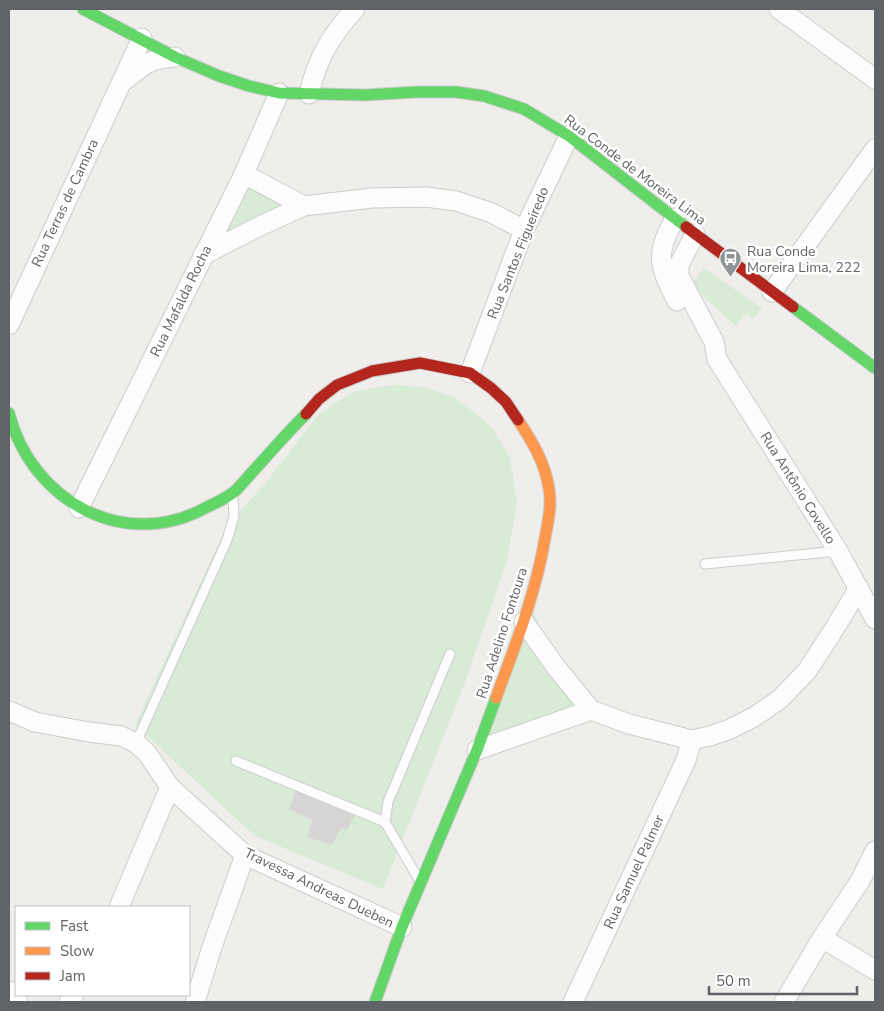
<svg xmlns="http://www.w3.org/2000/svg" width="884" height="1011" viewBox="0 0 884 1011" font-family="'Nunito Sans',sans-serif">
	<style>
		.green { fill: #d8ebd6 }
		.building { fill: #d6d5d3; stroke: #deddd9 }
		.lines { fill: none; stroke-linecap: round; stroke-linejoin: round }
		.lane-casing { stroke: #cbcccc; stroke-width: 11 }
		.street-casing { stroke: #cbcccc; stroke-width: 21 }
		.fast-casing { stroke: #cacacb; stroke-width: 13 }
		.slow-casing { stroke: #cacacb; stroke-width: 13 }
		.jam-casing { stroke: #cacacb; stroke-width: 13 }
		.lane { stroke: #fdfcfc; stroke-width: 9 }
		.street { stroke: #fdfcfc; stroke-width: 19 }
		.fast { stroke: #63d668; stroke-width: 11 }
		.slow { stroke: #ff974d; stroke-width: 11 }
		.jam { stroke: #b3261e; stroke-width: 11 }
		.labels { text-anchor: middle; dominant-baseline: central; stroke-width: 5; stroke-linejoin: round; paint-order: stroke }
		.street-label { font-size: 14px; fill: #5f6368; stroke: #fff }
		.poi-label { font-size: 14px; fill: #5f6368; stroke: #fff; text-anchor: start }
	</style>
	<rect width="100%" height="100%" fill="#efeeea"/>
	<g class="green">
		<path d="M244,183l50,21 -77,38z"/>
		<path d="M704,268l58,40 -9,11 -7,-6 -10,13 -45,-41z"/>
		<path d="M393,385l30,2 31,10 20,15 19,17 17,29 7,44 -10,59 -43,124 -81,204 -128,-53 -120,-111 93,-202 36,-38 55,-71 33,-22z"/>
		<path d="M526,594l26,60 40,48 -119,44z"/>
	</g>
	<path class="building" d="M296,791l59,24 -8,15 -6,-2 -9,17 -25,-8 6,-17 -24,-11z"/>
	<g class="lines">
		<defs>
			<g id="lane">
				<path d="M705,564l133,-13"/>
				<path d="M136,743l91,-203 7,-24 -1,-20"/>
				<path d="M236,761l149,61"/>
				<path d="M418,878l-33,-56 3,-20 62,-148"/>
			</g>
			<g id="street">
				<path d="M779,9l96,70"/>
				<path d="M125,80c20,-16 24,-21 50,-23"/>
				<path d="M309,94c8,-35 22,-59 46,-85"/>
				<path d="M244,174l60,32"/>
				<path d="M675,218c-20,38 -17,45 2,83"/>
				<path d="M695,234l-16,31v11l35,66 3,17 121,192 37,68"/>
				<path d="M203,255l57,-29 44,-20 68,-8 54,-1 30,4 36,12 32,17"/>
				<path d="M772,292l103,-143"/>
				<path d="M9,325l133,-287"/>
				<path d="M470,373l54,-143 45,-94"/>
				<path d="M79,508l165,-334 35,-81"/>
				<path d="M524,622l32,45 35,43 38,14 63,16 18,-4 18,-6 26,-13 26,-18 27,-28 26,-40 26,-43"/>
				<path d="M9,711l26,11 54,10 32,4 15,7 11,10 23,34 75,68 157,72"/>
				<path d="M477,750l114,-40"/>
				<path d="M119,907l51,-120"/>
				<path d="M822,938l53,32"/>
				<path d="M9,991l9,11"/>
				<path d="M69,1002l5,-7"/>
				<path d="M195,1002l17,-55 33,-92"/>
				<path d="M573,1002l113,-242 6,-20"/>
				<path d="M784,1002l38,-64 38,-57 15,-30"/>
			</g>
			<g id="fast">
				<path d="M83,9l92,48 44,19 30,10 30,7 86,2 51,-3h40l28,4 40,13 45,27 117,91"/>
				<path d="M793,307l82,61"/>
				<path d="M9,413c22,88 116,140 198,94 9,-4 19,-9 27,-15 8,-7 15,-17 23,-25 16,-18 32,-36 49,-53"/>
				<path d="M375,1002l27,-75 75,-177 19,-52"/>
			</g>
			<path id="slow" d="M496,698c19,-52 40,-105 49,-160 3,-16 7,-33 4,-49 -4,-27 -17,-48 -31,-69"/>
			<g id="jam">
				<path d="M686,227l107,80"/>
				<path d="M306,414l13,-15 18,-14 35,-14 48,-8 50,10 21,15 15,14 12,18"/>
			</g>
		</defs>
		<use href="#lane" class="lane-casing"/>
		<use href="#street" class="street-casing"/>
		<use href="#fast" class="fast-casing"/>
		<use href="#slow" class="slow-casing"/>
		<use href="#jam" class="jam-casing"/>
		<use href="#lane" class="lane"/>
		<use href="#street" class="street"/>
		<use href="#fast" class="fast"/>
		<use href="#slow" class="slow"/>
		<use href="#jam" class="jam"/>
	</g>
	<defs>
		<symbol id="bus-pin" viewBox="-11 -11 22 30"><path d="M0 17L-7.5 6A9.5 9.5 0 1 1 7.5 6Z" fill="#919496" stroke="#fff"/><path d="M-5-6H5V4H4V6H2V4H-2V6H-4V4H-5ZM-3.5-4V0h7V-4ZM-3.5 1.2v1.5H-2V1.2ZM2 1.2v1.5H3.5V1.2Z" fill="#fff"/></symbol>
	</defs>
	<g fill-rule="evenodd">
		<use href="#bus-pin" x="718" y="246" width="25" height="34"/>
	</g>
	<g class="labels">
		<g class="street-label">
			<text transform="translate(635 170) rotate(37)">Rua Conde de Moreira Lima</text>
			<text transform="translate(65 203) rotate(-65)">Rua Terras de Cambra</text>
			<text transform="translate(518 253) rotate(-68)">Rua Santos Figueiredo</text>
			<text transform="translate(181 301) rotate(-64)">Rua Mafalda Rocha</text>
			<text transform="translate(798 488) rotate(58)">Rua Antônio Covello</text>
			<text transform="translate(502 633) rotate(-72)">Rua Adelino Fontoura</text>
			<text transform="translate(634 872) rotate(-65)">Rua Samuel Palmer</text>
			<text transform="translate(319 888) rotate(26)">Travessa Andreas Dueben</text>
		</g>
		<g class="poi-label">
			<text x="747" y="251">Rua Conde<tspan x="747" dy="16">Moreira Lima, 222</tspan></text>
		</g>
	</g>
	<rect width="884" height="1011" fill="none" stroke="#5f6368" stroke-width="20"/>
	<rect x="15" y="906" width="175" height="90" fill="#ffffff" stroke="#bfc1c3"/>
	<rect x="25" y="922" width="25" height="8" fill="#63d668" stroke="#bfc1c3"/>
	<text x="60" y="931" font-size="15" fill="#5f6368">Fast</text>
	<rect x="25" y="947" width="25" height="8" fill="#ff974d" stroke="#bfc1c3"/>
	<text x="60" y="956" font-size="15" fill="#5f6368">Slow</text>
	<rect x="25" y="972" width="25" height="8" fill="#b3261e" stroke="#bfc1c3"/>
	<text x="60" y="981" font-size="15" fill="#5f6368">Jam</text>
	<path d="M709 986v8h148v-8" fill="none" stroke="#5f6368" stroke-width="2.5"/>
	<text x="716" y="986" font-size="15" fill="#5f6368" stroke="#ffffff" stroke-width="4" paint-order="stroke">50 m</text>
</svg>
